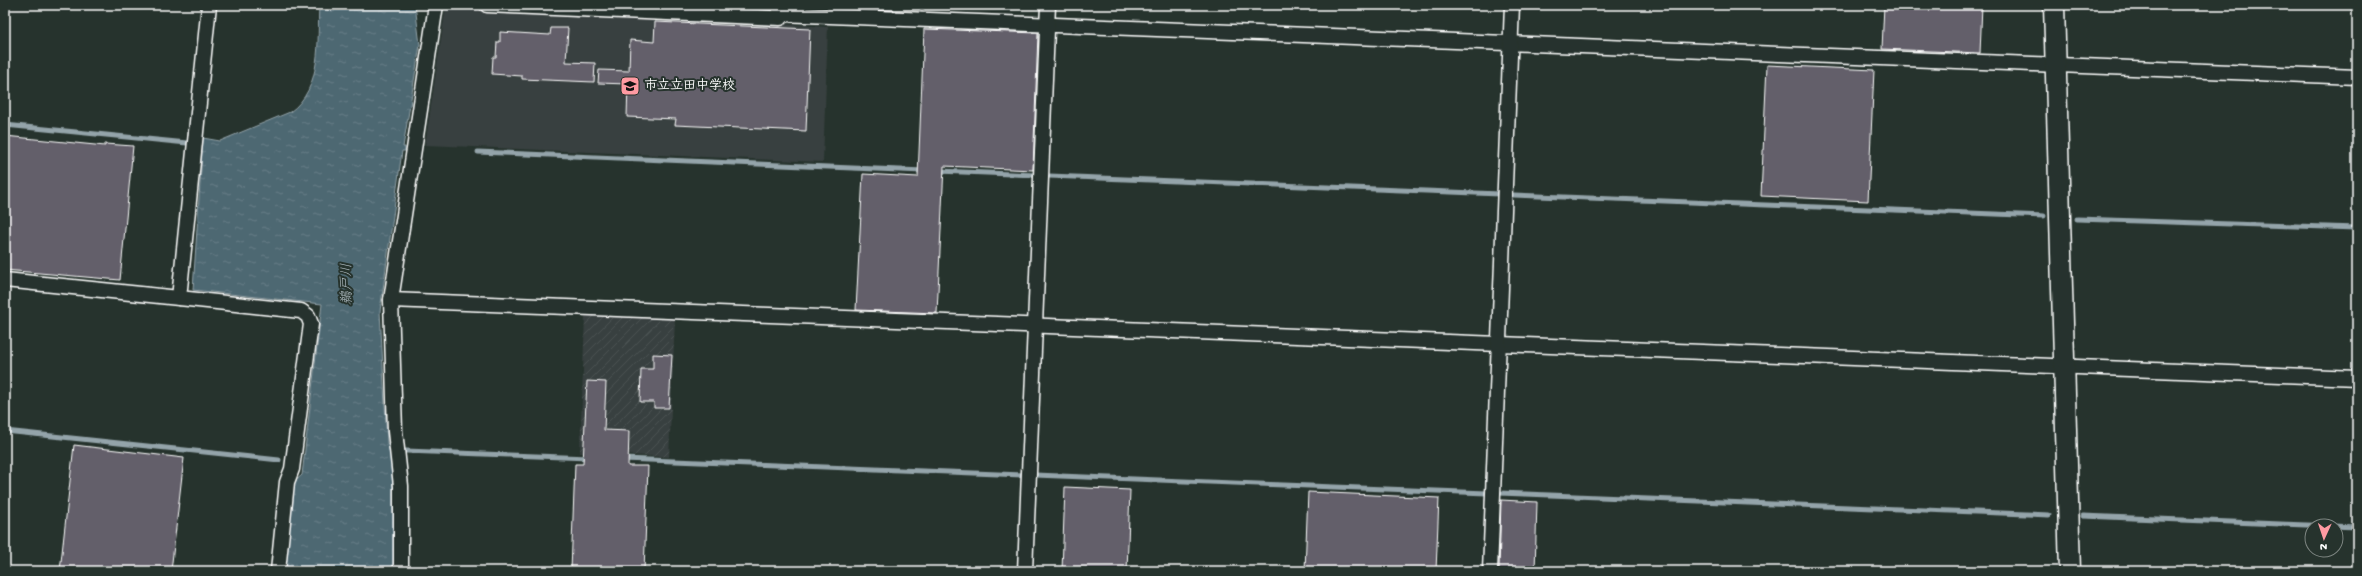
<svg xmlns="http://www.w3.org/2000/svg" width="2362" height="576" viewBox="0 0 2362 576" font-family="'Gochi Hand','Klee One',sans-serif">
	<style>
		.built { fill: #38403f }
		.industrial { fill: url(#industrial-furrows) }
		.water { fill: url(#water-ripples); stroke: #94a4aa }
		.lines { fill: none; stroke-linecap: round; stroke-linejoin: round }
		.stream { stroke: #94a4aa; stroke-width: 5 }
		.building { fill: #635f6a; stroke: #fff }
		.street-casing { stroke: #fff; stroke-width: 17 }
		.secondary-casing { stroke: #fff; stroke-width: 23 }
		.street { stroke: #26332d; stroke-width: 14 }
		.secondary { stroke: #26332d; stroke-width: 20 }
		.labels { text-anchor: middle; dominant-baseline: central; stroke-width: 4; stroke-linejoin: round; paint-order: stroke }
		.poi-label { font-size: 13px; font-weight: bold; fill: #fff; stroke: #26332d; text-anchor: start }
		.water-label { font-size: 14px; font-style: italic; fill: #afbbc0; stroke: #26332d }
	</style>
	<defs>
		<pattern id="industrial-furrows" width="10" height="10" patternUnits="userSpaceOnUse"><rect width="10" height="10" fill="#38403f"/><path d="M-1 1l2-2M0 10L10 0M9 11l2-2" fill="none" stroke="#4c5352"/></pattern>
		<pattern id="water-ripples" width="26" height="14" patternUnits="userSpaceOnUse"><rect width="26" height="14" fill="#4d6772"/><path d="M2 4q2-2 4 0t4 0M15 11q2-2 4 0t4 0" fill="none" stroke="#687e87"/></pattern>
	</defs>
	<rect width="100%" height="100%" fill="#26332d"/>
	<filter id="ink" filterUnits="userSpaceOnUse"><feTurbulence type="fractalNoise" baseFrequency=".025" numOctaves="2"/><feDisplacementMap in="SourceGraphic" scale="8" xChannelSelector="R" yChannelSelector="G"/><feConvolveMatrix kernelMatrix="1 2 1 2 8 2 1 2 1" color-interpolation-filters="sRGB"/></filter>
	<g filter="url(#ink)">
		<path class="built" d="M446,5h323v18l59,4 -5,135 -398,-17z"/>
		<path class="industrial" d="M585,315l90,4 -6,138 -89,-4z"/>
		<path class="water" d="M319,5h96l5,40 -17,102h2v4h-3l-22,160 7,132 6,18v110h-108l8,-88 9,-8 20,-171 -129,-14 10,-152 17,3 70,-29c33,-24 27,-71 29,-107z"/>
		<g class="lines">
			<g class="stream">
				<path d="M773,6v-1"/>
				<path d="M5,125l182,18"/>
				<path d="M478,152l446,19"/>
				<path d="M938,171l97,4"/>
				<path d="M1049,176l451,18"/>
				<path d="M1514,195l530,21"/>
				<path d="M2077,219l280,9"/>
				<path d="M5,431l274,29"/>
				<path d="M406,451l183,7"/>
				<path d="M623,459l401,16"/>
				<path d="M1035,475l452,18"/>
				<path d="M1499,493l550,22"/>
				<path d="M2083,516l274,11"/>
			</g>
		</g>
		<g class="building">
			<path d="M1884,5h98l-2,48 -98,-4z"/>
			<path d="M655,22l155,7 -4,102 -131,-6 1,-6 -49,-2 1,-33 -30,-1 1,-13 30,1 1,-31 24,2z"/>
			<path d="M551,28h17l-2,34 29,1 -1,19 -72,-3v-3l-30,-2 1,-17h3l1,-15h3v-10l50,3z"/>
			<path d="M924,29l114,4 -5,137 -89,-4 -7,147 -81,-3 7,-136 55,3z"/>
			<path d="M1767,65l107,5 -6,131 -107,-5z"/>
			<path d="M5,136l100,10v-2l28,2 -13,134 -115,-10z"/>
			<path d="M653,354l19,1 -3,53h-15v-6h-14l1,-33h12z"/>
			<path d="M587,381l19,1 -2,48 25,1 -1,35h20l-4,105h-73l4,-107h8z"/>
			<path d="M74,445l110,13 -13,113h-111z"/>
			<path d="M1065,487l65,3 -3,81h-65z"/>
			<path d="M1308,492l131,6 -3,73h-131z"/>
			<path d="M1501,500l36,2 -2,69h-36z"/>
		</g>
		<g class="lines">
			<defs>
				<g id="street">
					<path d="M209,5l-30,293 122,13 7,5 3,8 -19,145 -5,13 -9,89"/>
					<path d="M487,5l293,13v-9"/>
					<path d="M780,14l1577,63"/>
					<path d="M5,280l174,18"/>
					<path d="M391,300l1966,78"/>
					<path d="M401,571v-85l-6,-55 -4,-131 45,-295"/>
					<path d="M1025,571l23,-566"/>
					<path d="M1490,571l22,-566"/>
				</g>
				<path id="secondary" d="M2054,5l16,566"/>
			</defs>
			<use href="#street" class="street-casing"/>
			<use href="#secondary" class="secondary-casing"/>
			<use href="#street" class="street"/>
			<use href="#secondary" class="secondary"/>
		</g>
	</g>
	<defs>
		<symbol id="school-square" viewBox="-11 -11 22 22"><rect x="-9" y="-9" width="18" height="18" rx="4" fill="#ff9aa2" stroke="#26332d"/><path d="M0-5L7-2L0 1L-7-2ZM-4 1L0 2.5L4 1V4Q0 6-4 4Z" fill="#111"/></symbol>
	</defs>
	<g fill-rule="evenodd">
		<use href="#school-square" x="619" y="75" width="22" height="22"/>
	</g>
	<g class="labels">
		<g class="poi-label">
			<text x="644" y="86">市立立田中学校</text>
		</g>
		<g class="water-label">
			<text transform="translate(348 284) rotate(-91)">鵜戸川</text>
		</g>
	</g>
	<rect width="2362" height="576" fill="none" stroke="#26332d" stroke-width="20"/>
	<rect x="10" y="10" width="2342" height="556" fill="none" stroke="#fff" stroke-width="1.5" filter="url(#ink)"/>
	<g transform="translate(2324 538) rotate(183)"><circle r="19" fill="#26332d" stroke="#7d8581"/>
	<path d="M0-3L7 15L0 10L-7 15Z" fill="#ff9aa2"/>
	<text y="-6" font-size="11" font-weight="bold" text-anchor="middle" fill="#ffffff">N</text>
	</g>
</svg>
